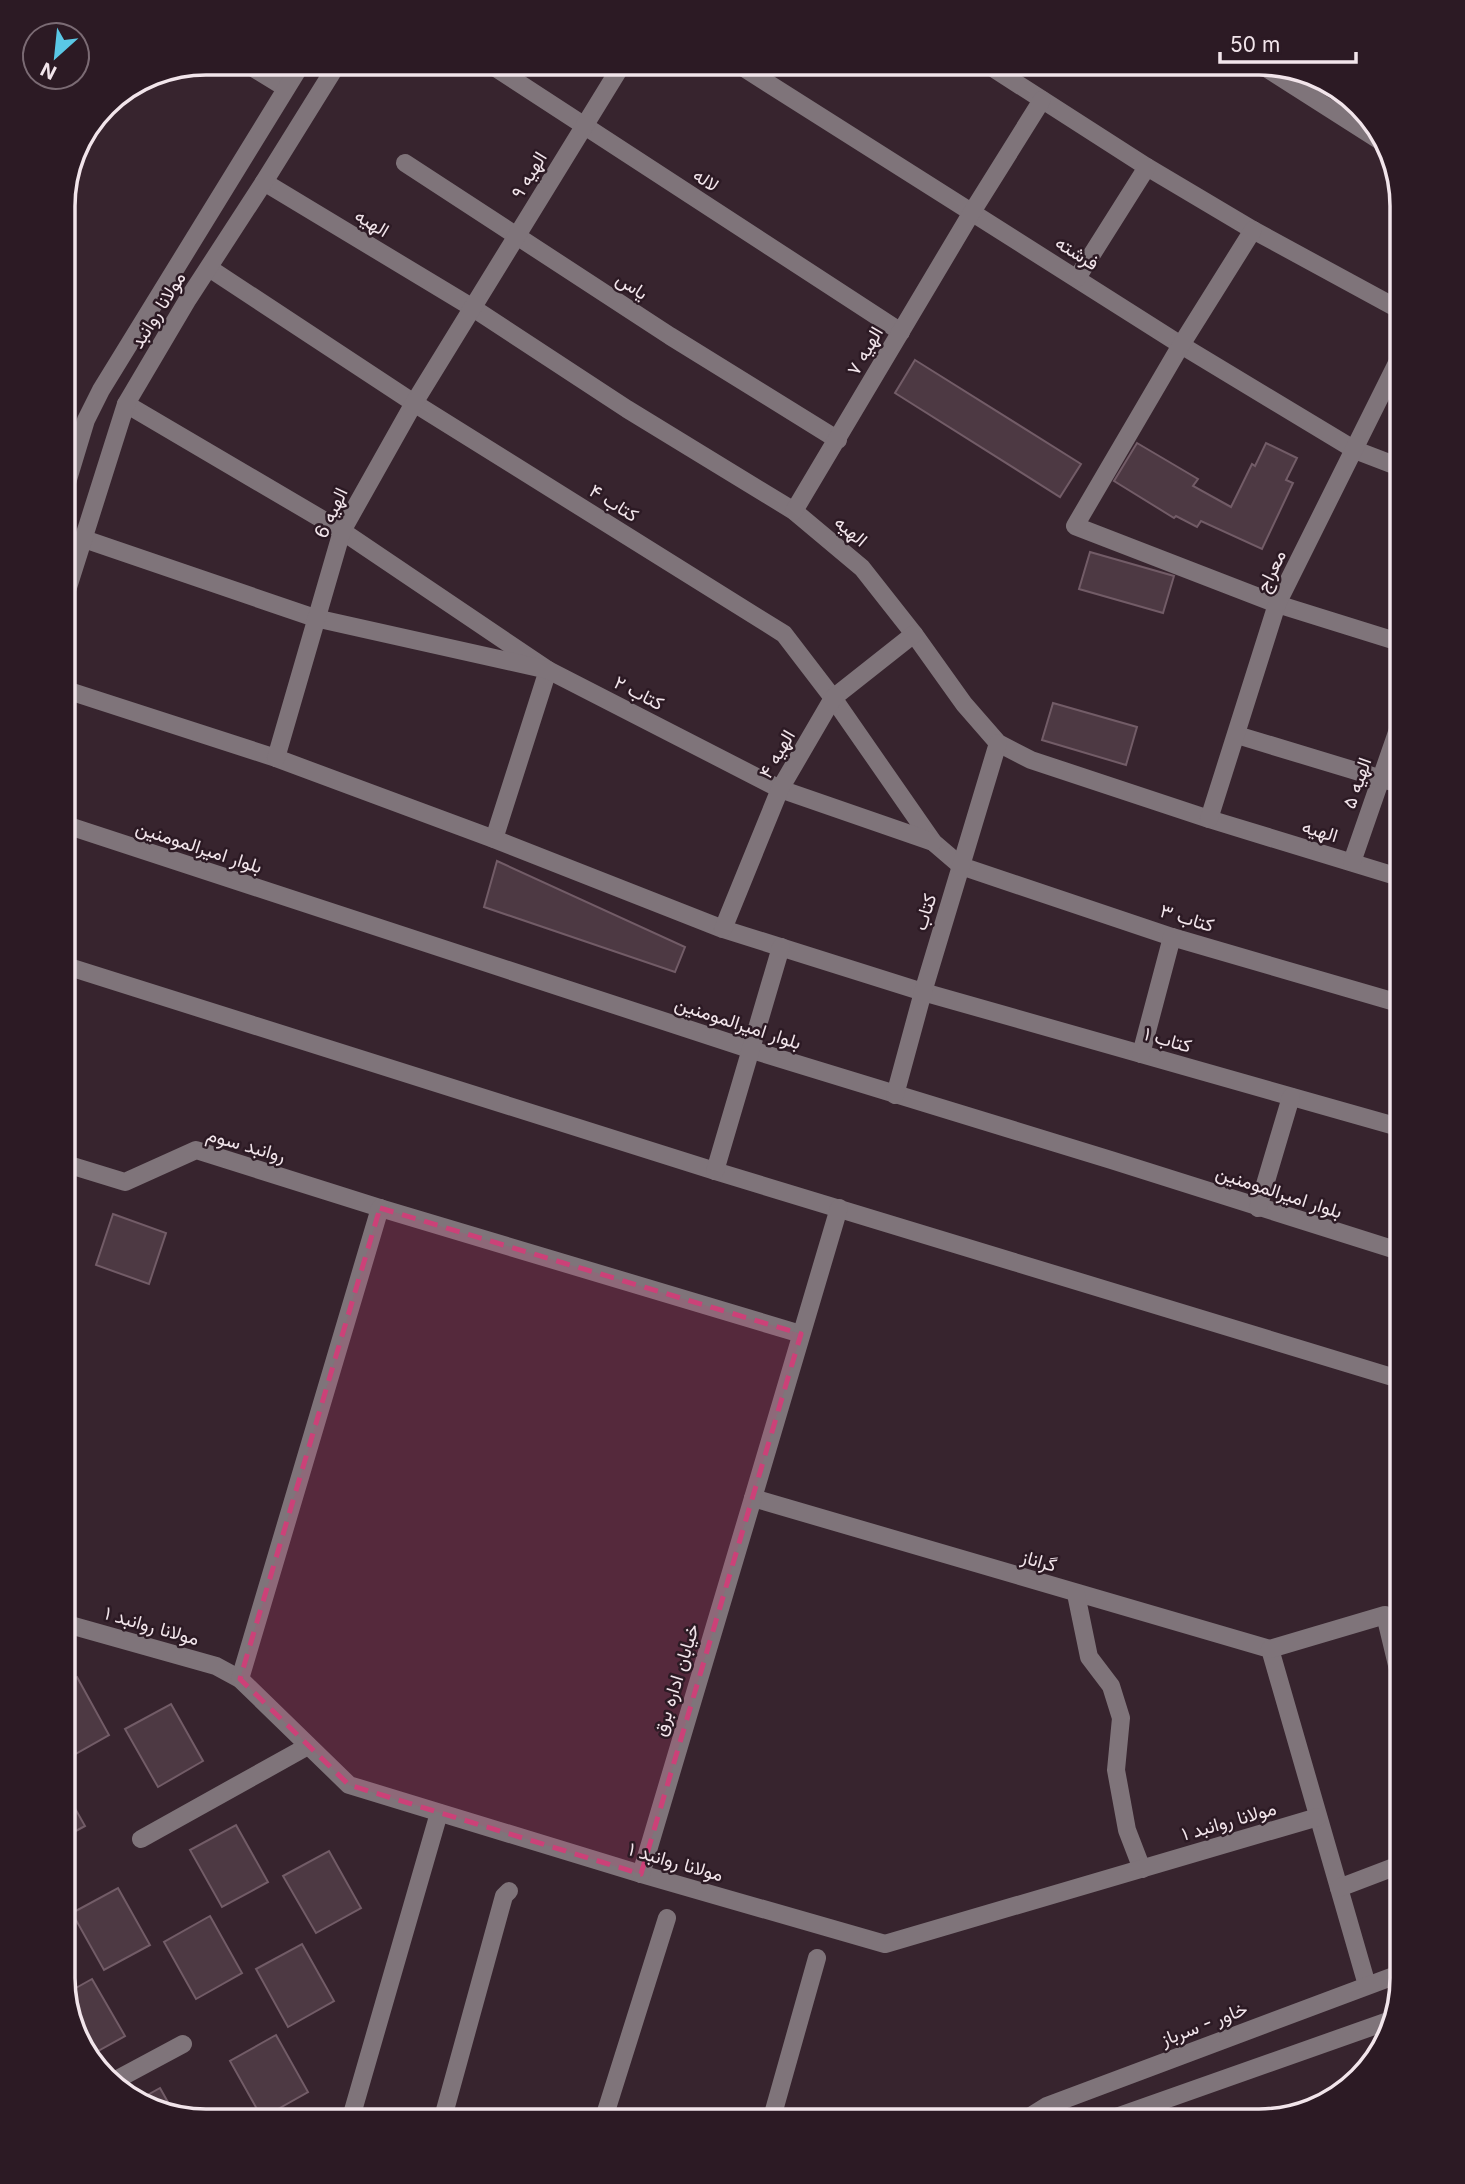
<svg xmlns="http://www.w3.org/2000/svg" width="1465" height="2184" viewBox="0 0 1465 2184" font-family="Inter,Vazirmatn,sans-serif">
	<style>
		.building { fill: #4d3943; stroke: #725c67; stroke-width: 2 }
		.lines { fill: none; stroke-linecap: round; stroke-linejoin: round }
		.minor { stroke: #7f747a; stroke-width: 18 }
		.marked { fill: #cc4178; fill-opacity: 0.2; stroke: #cc4178; stroke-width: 5; stroke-dasharray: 14 9; stroke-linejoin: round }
		.labels { text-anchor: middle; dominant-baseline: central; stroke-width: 5; stroke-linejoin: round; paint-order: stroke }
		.street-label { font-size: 19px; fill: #f2e5eb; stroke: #2c1a24 }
		.rim { fill: none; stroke: #f2e5eb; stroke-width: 3.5 }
	</style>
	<rect width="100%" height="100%" fill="#37242e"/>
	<g class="building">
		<path d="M915,360l166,104 -21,33 -165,-104z"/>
		<path d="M1137,443l61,36 -5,7 38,21 21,-43 3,2 11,-23 31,15 -11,22 7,3 -31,66 -61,-28 -4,6 -21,-11 -2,2 -60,-37z"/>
		<path d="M1090,552l84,24 -11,37 -84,-24z"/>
		<path d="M1053,703l84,24 -11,38 -84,-25z"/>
		<path d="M497,861l188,86 -10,25 -191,-65z"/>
		<path d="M113,1214l53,19 -17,51 -53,-19z"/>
		<path d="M77,1677l32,58 -46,26v-76z"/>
		<path d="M171,1704l32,57 -45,26 -33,-58z"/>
		<path d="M63,1787l22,39 -22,12z"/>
		<path d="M236,1825l32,57 -46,25 -32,-57z"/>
		<path d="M329,1851l32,57 -45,25 -33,-57z"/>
		<path d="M118,1888l32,57 -46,25 -32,-57z"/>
		<path d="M210,1916l32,57 -46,26 -32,-57z"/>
		<path d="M302,1944l32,57 -46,26 -32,-58z"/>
		<path d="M92,1979l33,57 -36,20 -7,-7 -15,-56z"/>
		<path d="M276,2035l32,57 -46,26 -32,-57z"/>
		<path d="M160,2088l14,25 -39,-11z"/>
	</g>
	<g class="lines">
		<g class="minor">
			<path d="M245,63l41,25"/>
			<path d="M488,63l413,269"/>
			<path d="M736,63l445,282 174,105 47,18"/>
			<path d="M985,63l162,104 106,63 149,81"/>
			<path d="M1258,63l127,81"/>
			<path d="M405,163l265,173 168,104"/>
			<path d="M264,182l209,126 154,101 167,102 68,57 52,66 50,70 34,39 33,17 178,59 193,59"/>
			<path d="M1253,230l-72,115 -106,181 202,78 125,39"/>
			<path d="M209,268l205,135 370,231 49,64 100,144 28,24 211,71 230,67"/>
			<path d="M1077,278l70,-111"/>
			<path d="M126,404l216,127 206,139 -54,169"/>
			<path d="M63,496l23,-76 15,-30 201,-327"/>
			<path d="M794,511l178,-299 70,-112"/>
			<path d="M84,539l231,79 233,52 232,119 153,53"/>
			<path d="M63,603l63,-199 62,-105 76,-117 74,-119"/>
			<path d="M63,689l213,69 218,81 229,90 200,63 479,136"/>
			<path d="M1237,735l165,50"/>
			<path d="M276,758l66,-227 72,-128 209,-340"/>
			<path d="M1209,819l68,-215 125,-251"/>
			<path d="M63,824l689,226 359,110 291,92"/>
			<path d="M1352,862l50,-144"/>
			<path d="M723,929l57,-140 53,-91 81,-64"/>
			<path d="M63,965l652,206 687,209"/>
			<path d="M1141,1054l31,-117"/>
			<path d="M895,1095l28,-103 75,-249"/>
			<path d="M63,1163l62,19 71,-32 184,58 421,126"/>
			<path d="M715,1171l66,-224"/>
			<path d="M839,1208l-86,290 517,151 97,336"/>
			<path d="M1258,1208l33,-111"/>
			<path d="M1076,1594l13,63 22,29 10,32 -5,52 11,60 15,39"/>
			<path d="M63,1623l153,43 24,13 109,106 292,89 244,70 433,-127"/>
			<path d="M1270,1649l115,-34 17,71"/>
			<path d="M240,1679l140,-471"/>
			<path d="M141,1839l167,-93"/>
			<path d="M641,1874l112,-376"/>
			<path d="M1339,1888l63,-24"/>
			<path d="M114,2081l69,-37"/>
			<path d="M350,2121l89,-308"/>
			<path d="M442,2121l62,-225 5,-5"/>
			<path d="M603,2121l64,-203"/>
			<path d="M771,2121l46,-163"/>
			<path d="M1023,2121l24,-15 355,-133"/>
			<path d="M1105,2121l286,-101"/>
		</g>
	</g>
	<path class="marked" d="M380,1208l421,126 -160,540 -292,-89 -109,-106z"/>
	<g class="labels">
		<g class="street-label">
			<text transform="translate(529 175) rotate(-59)">الهیه ۹</text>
			<text transform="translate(706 180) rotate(33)">لاله</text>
			<text transform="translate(372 223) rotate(31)">الهیه</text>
			<text transform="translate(1077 253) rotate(32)">فرشته</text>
			<text transform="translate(632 286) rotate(33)">یاس</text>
			<text transform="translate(158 310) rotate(-58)">مولانا روانبد</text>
			<text transform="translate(865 351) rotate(-60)">الهیه ۷</text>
			<text transform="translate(614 503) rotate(32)">کتاب ۴</text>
			<text transform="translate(331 513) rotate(-65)">الهیه 6</text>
			<text transform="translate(851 531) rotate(40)">الهیه</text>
			<text transform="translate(1271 571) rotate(-64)">معراج</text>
			<text transform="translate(639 693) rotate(27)">کتاب ۲</text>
			<text transform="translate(777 754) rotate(-60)">الهیه ۴</text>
			<text transform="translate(1357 783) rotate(-71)">الهیه ۵</text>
			<text transform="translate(1320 831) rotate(17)">الهیه</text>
			<text transform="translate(199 847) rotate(18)">بلوار امیرالمومنین</text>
			<text transform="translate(925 912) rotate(-73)">کتاب</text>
			<text transform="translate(1187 918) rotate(17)">کتاب ۳</text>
			<text transform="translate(738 1023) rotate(18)">بلوار امیرالمومنین</text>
			<text transform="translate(1168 1040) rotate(16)">کتاب ۱</text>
			<text transform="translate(246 1145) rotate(16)">روانبد سوم</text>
			<text transform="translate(1279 1192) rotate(18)">بلوار امیرالمومنین</text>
			<text transform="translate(1039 1561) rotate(16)">گراناز</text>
			<text transform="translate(152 1626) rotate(16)">مولانا روانبد ۱</text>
			<text transform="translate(676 1680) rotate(-73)">خیابان اداره برق</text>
			<text transform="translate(1229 1821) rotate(-16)">مولانا روانبد ۱</text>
			<text transform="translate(676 1862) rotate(16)">مولانا روانبد ۱</text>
			<text transform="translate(1204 2024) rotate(-21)">خاور - سرباز</text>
		</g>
	</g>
	<path d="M0 0H1465V2184H0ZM206 75H1259A131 131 0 0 1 1390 206V1978A131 131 0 0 1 1259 2109H206A131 131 0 0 1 75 1978V206A131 131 0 0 1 206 75Z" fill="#2c1a24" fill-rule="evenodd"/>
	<path class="rim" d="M206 75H1259A131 131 0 0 1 1390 206V1978A131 131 0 0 1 1259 2109H206A131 131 0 0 1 75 1978V206A131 131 0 0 1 206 75Z"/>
	<g transform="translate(56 56) rotate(207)"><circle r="33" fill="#2c1a24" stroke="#7b6b74" stroke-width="2"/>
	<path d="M0-5L12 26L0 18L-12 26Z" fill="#5ac8e6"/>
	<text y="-10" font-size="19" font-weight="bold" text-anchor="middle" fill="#f2e5eb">N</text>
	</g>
	<path d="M1220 52v10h136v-10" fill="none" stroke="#f2e5eb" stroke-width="3.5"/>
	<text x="1230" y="52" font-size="21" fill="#f2e5eb" stroke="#2c1a24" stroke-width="5" paint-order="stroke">50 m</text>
</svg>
